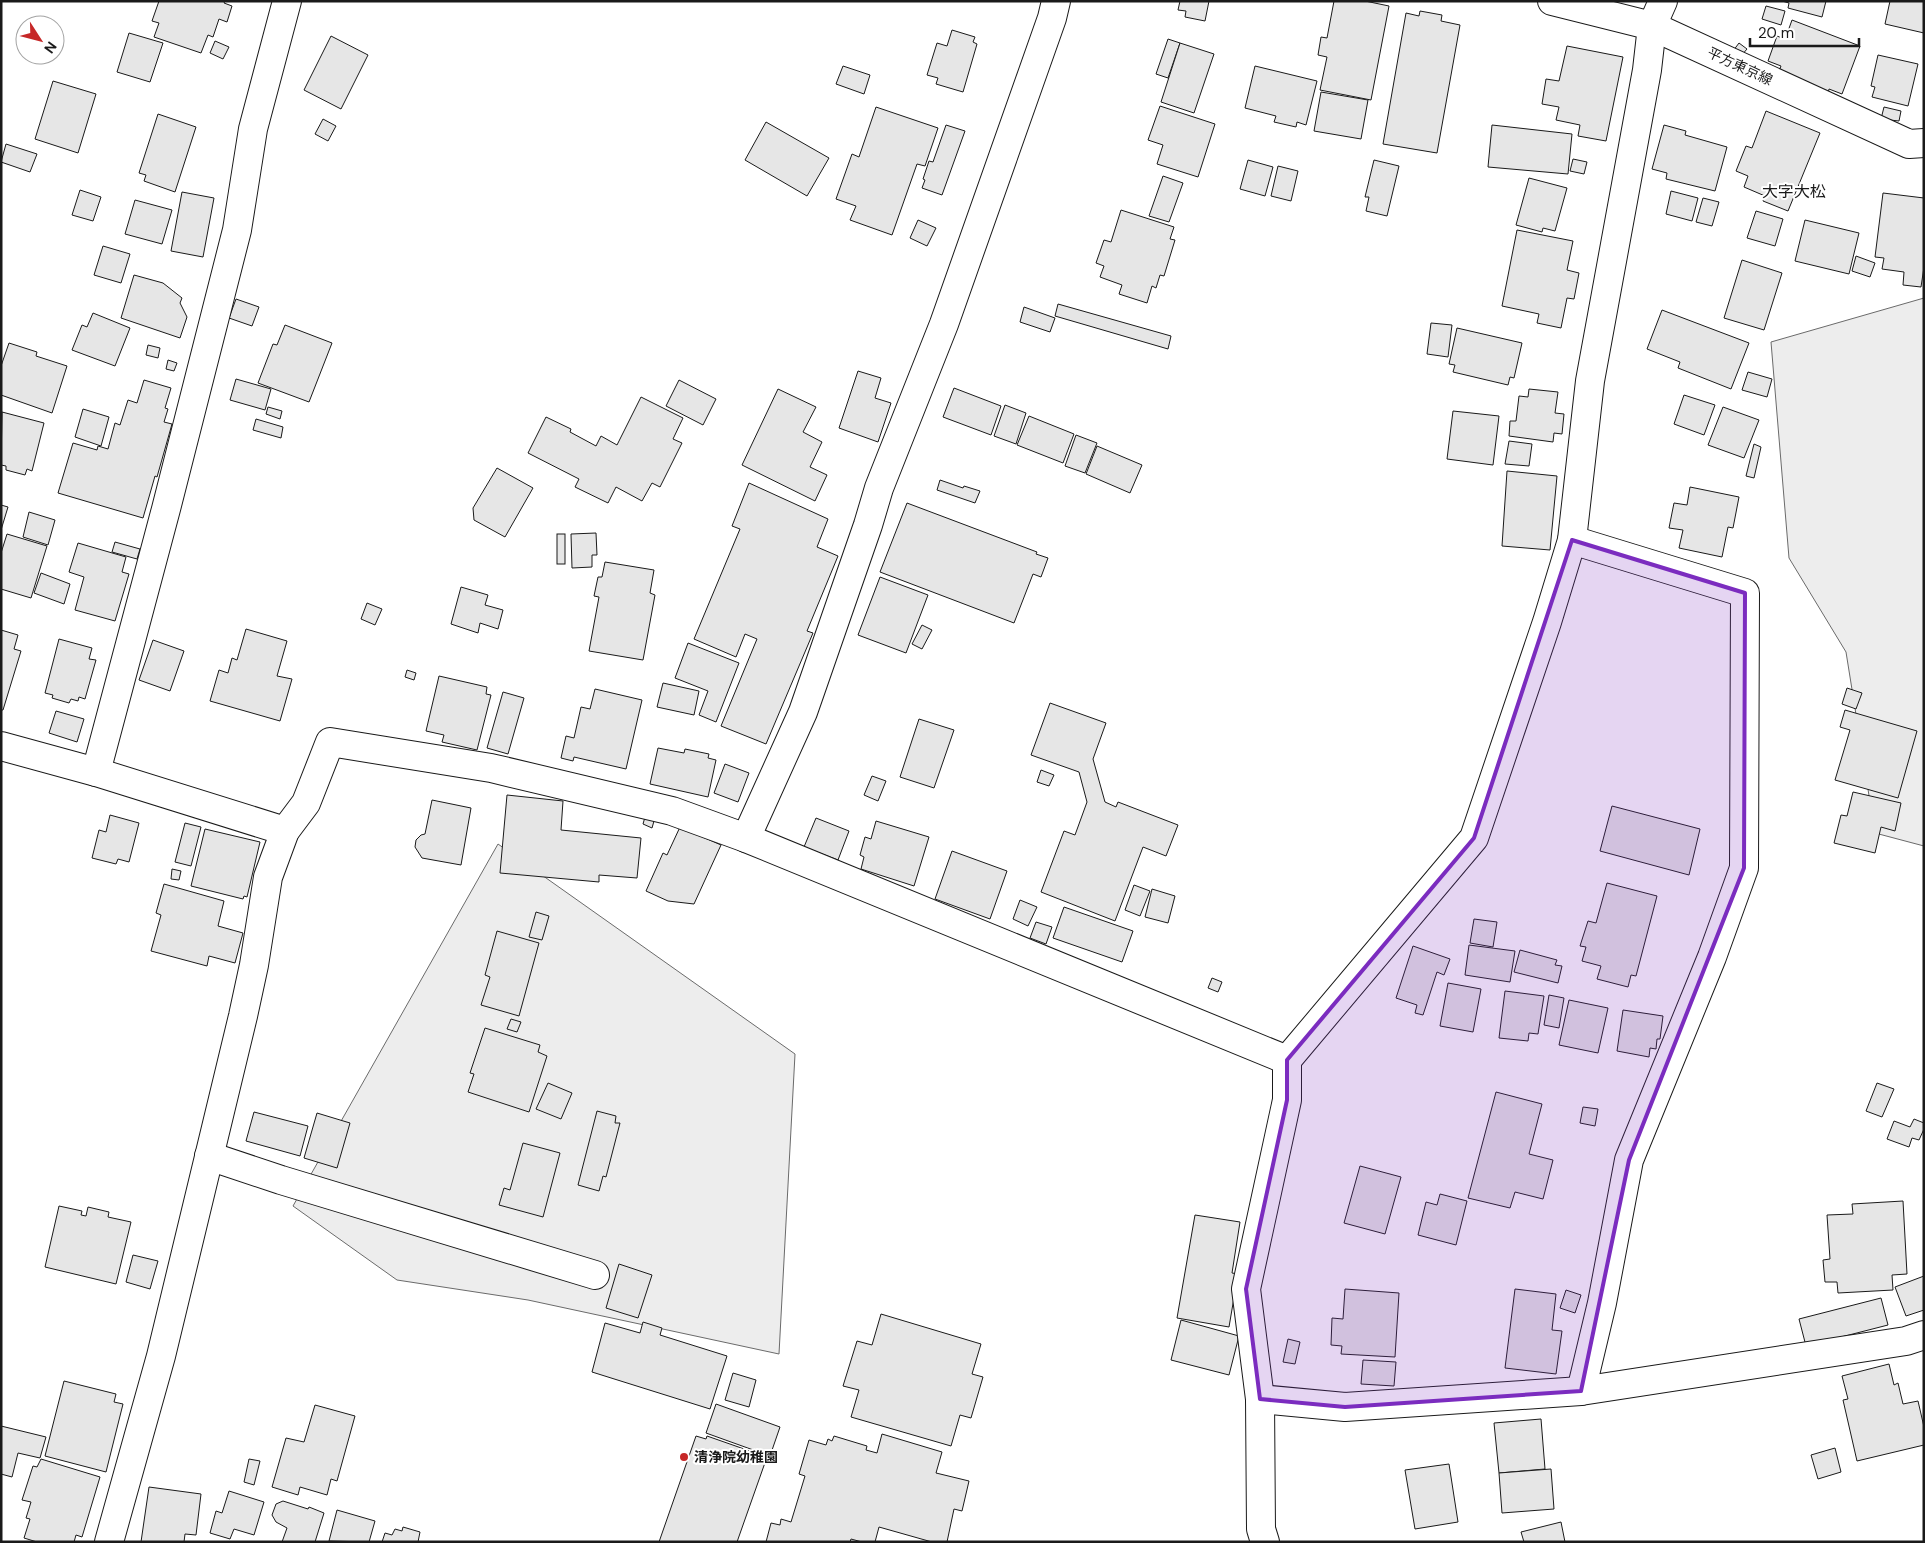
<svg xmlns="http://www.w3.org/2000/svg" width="1925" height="1543" viewBox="0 0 1925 1543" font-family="'DM Sans','Noto Sans JP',sans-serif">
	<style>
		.green { fill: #ededed; stroke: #6a6a6a }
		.building { fill: #e6e6e6; stroke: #1a1a1a }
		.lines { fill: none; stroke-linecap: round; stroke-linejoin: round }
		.street-casing { stroke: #1a1a1a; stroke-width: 30 }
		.secondary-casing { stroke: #1a1a1a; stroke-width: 30 }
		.street { stroke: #fff; stroke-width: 28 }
		.secondary { stroke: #fff; stroke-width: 28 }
		.marked { fill: #7b2cbf; fill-opacity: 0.2; stroke: #7b2cbf; stroke-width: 4; stroke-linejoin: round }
		.poi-dot { fill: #c62828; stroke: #fff; stroke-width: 2 }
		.labels { text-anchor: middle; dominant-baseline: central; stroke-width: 4; stroke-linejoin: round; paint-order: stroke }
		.street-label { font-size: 14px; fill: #1a1a1a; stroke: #fff }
		.poi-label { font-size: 14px; font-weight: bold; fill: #1a1a1a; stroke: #fff; text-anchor: start }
		.quarter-label { font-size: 16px; fill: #1a1a1a; stroke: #fff }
	</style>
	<rect width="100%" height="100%" fill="#fff"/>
	<g class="green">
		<path d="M1924,298v548l-49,-13 -29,-181 -57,-94 -18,-216z"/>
		<path d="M498,844l297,210 -16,300 -251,-54 -131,-20 -104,-74z"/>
	</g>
	<g class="building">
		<path d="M159,1h66l-1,2 8,3 -5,16 -8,-3 -6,18 -5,-2 -7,18 -47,-16 5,-14 -7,-2z"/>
		<path d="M1180,1h29l-4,20 -20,-4 1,-6 -8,-1z"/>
		<path d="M1334,1h31l24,5 -18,94 -51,-10 7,-33 -9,-2 3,-18 6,1z"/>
		<path d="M1782,1h44l-4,16 -34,-9 1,-5z"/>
		<path d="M1890,1h34v32l-39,-9z"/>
		<path d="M1766,6l19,5 -4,14 -19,-6z"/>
		<path d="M1420,11l22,4 -1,6 19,4 -23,128 -54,-9 23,-131 13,3z"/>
		<path d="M1792,20l68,26 -18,48 -13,-5 -1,5 -20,-7 2,-4 -31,-12 2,-5 -13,-5 9,-25 5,2 2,-5 3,1z"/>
		<path d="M952,30l23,7 -2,5 4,2 -14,48 -27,-8 2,-6 -11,-3 10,-32 10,3z"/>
		<path d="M129,33l34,10 -13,39 -33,-10z"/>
		<path d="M331,36l37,19 -27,54 -37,-19z"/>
		<path d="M1168,39l12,4 -12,35 -12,-4z"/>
		<path d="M215,41l14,6 -6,12 -13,-6z"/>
		<path d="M1180,43l34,11 -20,59 -33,-11z"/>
		<path d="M1739,43l8,6 -6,7 -8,-5z"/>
		<path d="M1567,46l56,11 -17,84 -28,-5 2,-11 -24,-5 3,-13 -17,-3 4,-25 13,2z"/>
		<path d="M1878,55l40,9 -10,42 -36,-9 3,-10 -4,-1z"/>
		<path d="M843,66l27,9 -6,19 -28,-10z"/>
		<path d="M1255,66l62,15 -11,44 -9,-3 -1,5 -22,-5 2,-6 -31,-8z"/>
		<path d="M53,81l43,13 -18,59 -43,-14z"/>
		<path d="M1321,92l47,8 -7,39 -47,-8z"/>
		<path d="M1160,106l55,18 -17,53 -41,-13 6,-19 -15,-5z"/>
		<path d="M876,107l62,21 -13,38 -8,-2 -25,71 -42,-15 6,-14 -20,-7 16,-45 7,3z"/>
		<path d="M1884,107l17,4 -2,10 -18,-2z"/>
		<path d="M1766,111l54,22 -32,78 -25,-10 2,-5 -21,-9 4,-11 -12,-5 10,-25 6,2z"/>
		<path d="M158,114l38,13 -21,65 -31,-11 2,-6 -7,-2z"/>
		<path d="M323,119l13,7 -8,15 -13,-7z"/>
		<path d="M766,122l63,36 -22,38 -62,-36z"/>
		<path d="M946,125l19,6 -23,64 -20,-7 3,-8 -2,-1 6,-18 4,1z"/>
		<path d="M1492,125l80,9 -4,40 -80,-7z"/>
		<path d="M1664,125l22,6 -1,4 42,12 -12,44 -49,-12 1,-6 -15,-4z"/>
		<path d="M6,144l31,10 -7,18 -29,-10z"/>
		<path d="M1573,159l14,3 -3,12 -14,-3z"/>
		<path d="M1248,160l25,7 -8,29 -25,-7z"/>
		<path d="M1374,160l25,6 -12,50 -21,-5 3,-14h-4z"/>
		<path d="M1278,166l20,5 -7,30 -20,-5z"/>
		<path d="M1163,176l20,7 -14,39 -20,-6z"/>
		<path d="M1529,178l38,10 -12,43 -12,-3 -1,4 -26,-7z"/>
		<path d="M80,190l21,7 -8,24 -21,-6z"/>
		<path d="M1671,191l27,7 -6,23 -26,-7z"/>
		<path d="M182,192l32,6 -11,59 -32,-6z"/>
		<path d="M1883,193l41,5v69l-3,20 -18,-2 1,-13 -22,-3 2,-11 -9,-1z"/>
		<path d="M1703,198l16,4 -7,24 -16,-4z"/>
		<path d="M135,200l37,10 -10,34 -37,-10z"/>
		<path d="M1121,210l53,17 -4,12 5,1 -11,36 -4,-1 -4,13 -4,-2 -5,17 -28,-9 3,-9 -22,-8 4,-11 -8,-3 8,-23 7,2z"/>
		<path d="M1756,211l27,8 -8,27 -28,-8z"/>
		<path d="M918,220l18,8 -9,18 -17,-8z"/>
		<path d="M1805,220l54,13 -10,41 -54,-13z"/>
		<path d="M1517,230l56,11 -6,29 12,3 -5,26 -7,-1 -6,30 -24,-5 2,-9 -37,-8z"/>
		<path d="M103,246l27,8 -9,29 -27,-8z"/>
		<path d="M1856,256l19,7 -5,14 -18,-6z"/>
		<path d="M1742,260l40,13 -18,57 -40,-12z"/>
		<path d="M134,275l29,8 19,15 -2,5 7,14 -7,21 -59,-20z"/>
		<path d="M236,299l23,8 -7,19 -23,-8z"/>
		<path d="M1058,304l113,32 -3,13 -113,-33z"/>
		<path d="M1024,307l31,11 -5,14 -30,-10z"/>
		<path d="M1662,310l87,33 -18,46 -53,-21 2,-6 -33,-13z"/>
		<path d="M93,313l37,15 -15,38 -43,-16 10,-25 5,2z"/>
		<path d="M1431,323l21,2 -4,32 -21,-3z"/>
		<path d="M285,325l47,18 -23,59 -51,-19 15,-39 4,1z"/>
		<path d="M1457,328l65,15 -8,35 -4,-1 -2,8 -55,-13 2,-7 -6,-1z"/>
		<path d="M9,343l28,9 -1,4 31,10 -15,47 -51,-18v-29z"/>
		<path d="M148,345l12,3 -2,10 -12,-3z"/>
		<path d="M168,360l9,3 -3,8 -8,-2z"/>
		<path d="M858,371l23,7 -6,20 16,5 -13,39 -39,-14z"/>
		<path d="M1748,372l24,7 -5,18 -25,-7z"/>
		<path d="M236,379l35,10 -6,21 -35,-10z"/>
		<path d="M144,380l27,8 -6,20 3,1 -4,13 8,2 -15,53 -2,-1 -12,42 -85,-25 15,-50 24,7 1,-4 10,3 7,-26 5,2 8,-25 9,3z"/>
		<path d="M679,380l37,19 -13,26 -37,-19z"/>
		<path d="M954,388l47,18 -10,29 -48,-18z"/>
		<path d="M778,389l38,18 -13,25 19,10 -12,25 17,8 -12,26 -73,-36z"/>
		<path d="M1529,389l29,3 -3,21 9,1 -2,20 -8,-1 -1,9 -44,-6 1,-15h6l3,-25 9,1z"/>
		<path d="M1684,395l31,10 -11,30 -30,-11z"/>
		<path d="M641,397l42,21 -10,21 9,4 -22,44 -8,-4 -10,18 -26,-14 -8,16 -33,-16 4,-8 -51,-26 18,-36 25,12 -1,3 26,14 5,-10 16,9z"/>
		<path d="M1005,405l21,8 -10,31 -22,-8z"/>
		<path d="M268,407l14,4 -2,8 -14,-5z"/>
		<path d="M1723,407l36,13 -15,38 -36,-13z"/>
		<path d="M83,409l26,8 -8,29 -26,-9z"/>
		<path d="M1453,411l46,5 -6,49 -46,-6z"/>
		<path d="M2,412l42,11 -12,48 -5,-2 -2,6 -19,-5v-4l-5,-1z"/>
		<path d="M1029,416l45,18 -11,29 -46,-18z"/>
		<path d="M256,419l27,8 -2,11 -28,-8z"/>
		<path d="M1076,435l21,8 -12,30 -20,-7z"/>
		<path d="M1509,441l23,3 -3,22 -24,-2z"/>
		<path d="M1754,444l7,3 -7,31 -8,-2z"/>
		<path d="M1097,446l45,19 -12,28 -44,-19z"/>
		<path d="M497,468l36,20 -28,49 -31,-17 -1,-12z"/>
		<path d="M1507,471l50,5 -7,74 -48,-4z"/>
		<path d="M940,480l23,8 1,-2 16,5 -5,12 -38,-13z"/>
		<path d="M749,483l79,36 -11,28 21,9 -31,75 6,2 -47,111 -45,-18 36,-87 -12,-5 -9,23 -42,-18 46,-110 -8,-3z"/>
		<path d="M1690,487l49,10 -6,31 -5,-1 -6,30 -43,-9 4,-18 -14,-2 5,-25 13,2z"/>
		<path d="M907,503l130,49 -1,2 12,4 -7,19 -8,-3 -19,49 -134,-51z"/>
		<path d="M1,505l7,2 -7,23z"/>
		<path d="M29,512l26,8 -7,25 -25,-8z"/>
		<path d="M596,533l1,22h-5v12l-20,1 -1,-34z"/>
		<path d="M7,534l40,12 -16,52 -30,-9v-36z"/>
		<rect x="557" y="534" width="8" height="30"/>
		<path d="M115,542l25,7 -3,10 -25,-7z"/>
		<path d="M78,543l48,14 -4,15 7,2 -14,47 -40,-11 9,-33 -15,-5z"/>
		<path d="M605,562l49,8 -4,23 5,2 -12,65 -54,-9 10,-54 -5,-1 4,-19h4z"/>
		<path d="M41,573l29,11 -6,20 -30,-11z"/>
		<path d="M880,577l48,18 -22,58 -48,-18z"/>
		<path d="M461,587l27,8 -3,10 18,5 -5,19 -18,-6 -2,10 -27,-9z"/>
		<path d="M367,603l15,6 -7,16 -14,-6z"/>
		<path d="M922,625l10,5 -10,19 -10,-5z"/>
		<path d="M246,629l41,12 -10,35 15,3 -12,42 -70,-20 9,-31 9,3 4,-15 5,2z"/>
		<path d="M1,630l17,5 -4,14 7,2 -18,59h-2z"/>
		<path d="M59,639l33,9 -3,11 7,1 -11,39 -6,-2 -1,4 -7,-2 -2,4 -17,-5 1,-3 -8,-2z"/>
		<path d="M153,640l31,11 -14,40 -31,-11z"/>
		<path d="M688,643l51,20 -23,59 -17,-7 9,-24 -33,-13z"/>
		<path d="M407,670l9,3 -2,7 -9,-3z"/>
		<path d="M439,676l48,11 -1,7 5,1 -14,55 -35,-8 2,-7 -18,-4z"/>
		<path d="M663,683l36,8 -5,24 -37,-8z"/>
		<path d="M1847,688l15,5 -6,16 -14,-5z"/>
		<path d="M595,689l47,11 -16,69 -52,-12 -1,4 -12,-3 5,-22 8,2 7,-31 9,2z"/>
		<path d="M503,692l21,6 -16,56 -21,-6z"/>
		<path d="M1050,703l56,20 -13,36 12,43 11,5 2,-5 60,23 -12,31 -23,-9 -28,74 -74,-29 23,-61 11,4 12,-33 -8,-30 -48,-17z"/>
		<path d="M1845,710l72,21 -19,67 -63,-18 15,-50 -10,-3z"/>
		<path d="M56,711l28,8 -7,23 -28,-9z"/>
		<path d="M919,719l35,11 -20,58 -34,-11z"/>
		<path d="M658,748l26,5 1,-4 24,5 -1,4 8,2 -8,37 -58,-13z"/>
		<path d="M725,764l24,9 -11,29 -24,-9z"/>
		<path d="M1041,770l13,5 -5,11 -12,-4z"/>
		<path d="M872,776l14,5 -8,20 -14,-6z"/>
		<path d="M1853,792l48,11 -6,28 -14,-4 -6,26 -41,-10 7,-28 6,1z"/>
		<path d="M507,795l56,6 -2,29 80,8 -4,40 -38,-3v7l-99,-9z"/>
		<path d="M432,800l39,8 -10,57 -39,-7 -7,-11 1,-7 5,-5 4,-1z"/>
		<path d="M1612,806l88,23 -11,46 -89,-24z"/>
		<path d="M110,815l29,8 -10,39 -11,-3 -2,5 -24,-6 7,-28 7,2z"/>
		<path d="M645,817l9,4 -2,7 -9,-4z"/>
		<path d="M816,818l33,13 -11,29 -34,-13z"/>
		<path d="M876,821l53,16 -15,49 -53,-17 3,-12 -4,-2 5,-18 6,2z"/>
		<path d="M185,823l16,4 -10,39 -16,-4z"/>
		<path d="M680,827l41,18 -27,59 -26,-3 -22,-10 17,-38 4,2z"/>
		<path d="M205,829l55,13 -13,55 -3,-1 -1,3 -52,-13z"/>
		<path d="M952,851l55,20 -17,48 -55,-20z"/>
		<path d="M172,869l9,2 -2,9 -8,-1z"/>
		<path d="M1607,883l50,13 -21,80 -5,-1 -3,12 -31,-8 4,-13 -19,-5 4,-14 -6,-1 8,-25 8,2z"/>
		<path d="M164,884l60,17 -6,25 25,7 -8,30 -26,-7 -2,10 -56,-15 10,-36 -5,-2z"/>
		<path d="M1134,885l16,6 -10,25 -15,-6z"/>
		<path d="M1152,889l23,7 -7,27 -23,-6z"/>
		<path d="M1020,900l17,7 -9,19 -15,-7z"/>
		<path d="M1064,907l69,24 -11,31 -69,-24z"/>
		<path d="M536,912l13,4 -7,24 -13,-3z"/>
		<path d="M1474,919l23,3 -4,25 -23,-4z"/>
		<path d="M1036,922l16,5 -6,17 -16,-6z"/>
		<path d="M497,931l42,12 -20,73 -38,-11 9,-28 -5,-2z"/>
		<path d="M1469,945l46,6 -5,31 -45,-7z"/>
		<path d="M1413,946l37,13 -6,16 -7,-3 -14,43 -8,-2 2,-8 -21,-7z"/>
		<path d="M1520,950l37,10 -2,5 7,1 -4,17 -44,-11z"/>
		<path d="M1212,978l10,4 -4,10 -10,-4z"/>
		<path d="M1448,983l33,6 -8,43 -33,-6z"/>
		<path d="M1505,991l39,5 -6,38 -9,-1 -1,8 -29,-3z"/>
		<path d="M1549,995l15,3 -5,30 -15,-3z"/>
		<path d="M1569,1000l39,8 -10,45 -39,-8z"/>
		<path d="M1623,1010l40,6 -3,23h-3l-1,10 -6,-1 -1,9 -32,-6z"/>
		<path d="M511,1019l10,3 -4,10 -10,-3z"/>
		<path d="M485,1028l55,17 -2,7 9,4 -18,56 -61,-20 6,-18 -4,-1z"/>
		<path d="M548,1083l24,10 -11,26 -25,-10z"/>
		<path d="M1877,1083l17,6 -12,28 -16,-6z"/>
		<path d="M1496,1092l46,12 -13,50 24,6 -10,39 -28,-7 -5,16 -42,-10z"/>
		<path d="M1583,1107l15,2 -3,17 -15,-3z"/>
		<path d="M597,1111l19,5 -1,7h5l-14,54 -3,-1 -4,15 -21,-6z"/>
		<path d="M254,1112l54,14 -8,30 -54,-15z"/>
		<path d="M317,1113l33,10 -13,45 -33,-10z"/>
		<path d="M1914,1119l10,4v6l-5,11 -7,-2 -3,9 -22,-8 7,-18 16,6z"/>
		<path d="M523,1143l37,10 -17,64 -44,-12 5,-17 6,2z"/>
		<path d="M1360,1166l41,11 -16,57 -41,-11z"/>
		<path d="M1440,1194l27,7 -11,44 -38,-10 8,-33 11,3z"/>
		<path d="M1903,1201l4,73 -15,1 1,15 -55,3 -1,-11h-12l-2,-22 7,-1 -3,-44 26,-1 -1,-10z"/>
		<path d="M59,1206l23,5 -1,4 5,1 2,-9 21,5 -1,5 23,5 -15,62 -71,-17z"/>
		<path d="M1195,1215l45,7 -8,51 6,1 -9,53 -52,-9z"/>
		<path d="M133,1255l25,6 -8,28 -24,-7z"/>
		<path d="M619,1264l33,11 -14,43 -32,-10z"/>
		<path d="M1924,1276v34l-18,6 -11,-29z"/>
		<path d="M1345,1289l54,4 -4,64 -54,-3 1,-8 -11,-1 1,-27 11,1z"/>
		<path d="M1515,1289l41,5 -4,36 10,1 -6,43 -51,-6z"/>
		<path d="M1566,1290l15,5 -6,18 -15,-5z"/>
		<path d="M1881,1298l7,27 -82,21 -7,-27z"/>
		<path d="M881,1314l100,30 -9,30 11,3 -12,41 -11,-3 -9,31 -100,-29 8,-27 -16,-4 14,-45 15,4z"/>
		<path d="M1181,1320l58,16 -10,39 -58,-15z"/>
		<path d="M643,1322l19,6 -2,7 67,21 -17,53 -118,-37 13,-49 35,10z"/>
		<path d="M1288,1339l12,3 -5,22 -12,-2z"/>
		<path d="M1363,1360l33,2 -2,24 -33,-2z"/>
		<path d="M1889,1364l5,21 4,-2 5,21 15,-3 6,26v18l-67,16 -14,-61 5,-1 -6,-23z"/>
		<path d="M733,1373l23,7 -7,27 -24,-7z"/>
		<path d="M64,1381l52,13 -2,8 9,2 -17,68 -61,-16z"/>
		<path d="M716,1404l64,23 -10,29 -64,-23z"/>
		<path d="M315,1405l40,11 -18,65 -6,-2 -4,16 -27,-8 -2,8 -26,-8 14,-49 18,4z"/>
		<path d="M1541,1419l4,50 -46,4 -5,-50z"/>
		<path d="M1,1426l45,11 -6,21 -22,-5 -6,24 -11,-3z"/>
		<path d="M882,1434l60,18 -6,21 33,8 -7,30 -8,-2 -7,33h-15l-53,-15 -4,15h-13l-11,-3 -1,3h-84l5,-19 9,2 1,-6 10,3 14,-46 -6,-2 10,-34 17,5 2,-6 4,2 2,-5 33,10 -1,4 11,3z"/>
		<path d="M696,1436l10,3 1,-3 60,21 -30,85h-78z"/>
		<path d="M1835,1448l6,24 -23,7 -7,-24z"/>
		<path d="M41,1459l59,18 -18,60 -6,-2 -2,7h-37l-13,-4 6,-19 -4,-1 5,-16 -9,-2 11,-34 4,1z"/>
		<path d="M249,1459l11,2 -6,24 -10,-3z"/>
		<path d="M1449,1464l9,58 -43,7 -10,-59z"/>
		<path d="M1551,1469l3,40 -52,4 -3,-40z"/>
		<path d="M149,1487l52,7 -5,41 -11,-1 -1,8h-43z"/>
		<path d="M229,1491l35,11 -10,33 -20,-6 -4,10 -20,-6 6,-22 6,2z"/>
		<path d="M283,1501l25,8 1,-2 15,6 -9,29h-33l5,-14 -11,-6 -4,-7 4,-11z"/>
		<path d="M337,1510l38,11 -6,21 -40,-1z"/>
		<path d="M1561,1522l4,20h-41l-3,-10z"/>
		<path d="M403,1527l17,5 -2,10h-36l3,-9 7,2 3,-6 7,2z"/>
	</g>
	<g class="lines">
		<defs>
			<g id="street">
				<path d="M1572,540l173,53 -1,275 -32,89 -83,203 -27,143 -21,88"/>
				<path d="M1,746l95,26 189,59"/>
				<path d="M96,772l70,-263 71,-279 16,-101 34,-128"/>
				<path d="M746,838l57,-126 65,-187 11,-37 65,-164 108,-306 4,-17"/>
				<path d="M209,1156l72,24 314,95"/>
				<path d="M1260,1399l85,8 236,-16 325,-50 18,-6"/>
				<path d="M109,1542l52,-186 82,-340 11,-51 14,-88 17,-46 21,-28 24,-61 161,26 181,43 74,27 541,222"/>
				<path d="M1265,1542l-4,-13 -1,-130 -14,-110 41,-189v-40l187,-222 73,-216 25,-82 18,-159 57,-311 5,-44 11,-25"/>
			</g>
			<path id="secondary" d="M1552,1l100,25 257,118 15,-1"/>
		</defs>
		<use href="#street" class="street-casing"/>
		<use href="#secondary" class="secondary-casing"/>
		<use href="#street" class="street"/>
		<use href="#secondary" class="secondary"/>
	</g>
	<path class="marked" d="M1572,540l173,53 -1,275 -115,292 -48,231 -236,16 -85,-8 -14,-110 41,-189v-40l187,-222z"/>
	<circle class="poi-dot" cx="684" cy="1457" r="5"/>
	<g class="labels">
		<g class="street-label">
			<text transform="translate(1740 66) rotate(25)">平方東京線</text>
		</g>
		<g class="poi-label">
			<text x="694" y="1457">清浄院幼稚園</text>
		</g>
		<g class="quarter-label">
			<text x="1794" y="191">大字大松</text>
		</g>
	</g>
	<rect width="1925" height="1543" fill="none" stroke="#1a1a1a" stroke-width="5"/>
	<g transform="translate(40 40) rotate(126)"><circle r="24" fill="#ffffff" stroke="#a3a3a3"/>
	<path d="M0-4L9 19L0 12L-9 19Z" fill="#c62828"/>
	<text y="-8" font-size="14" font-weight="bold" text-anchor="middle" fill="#1a1a1a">N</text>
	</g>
	<path d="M1750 38v8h109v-8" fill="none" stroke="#1a1a1a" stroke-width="2.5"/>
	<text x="1758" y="38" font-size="15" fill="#1a1a1a" stroke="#ffffff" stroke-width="4" paint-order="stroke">20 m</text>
</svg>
